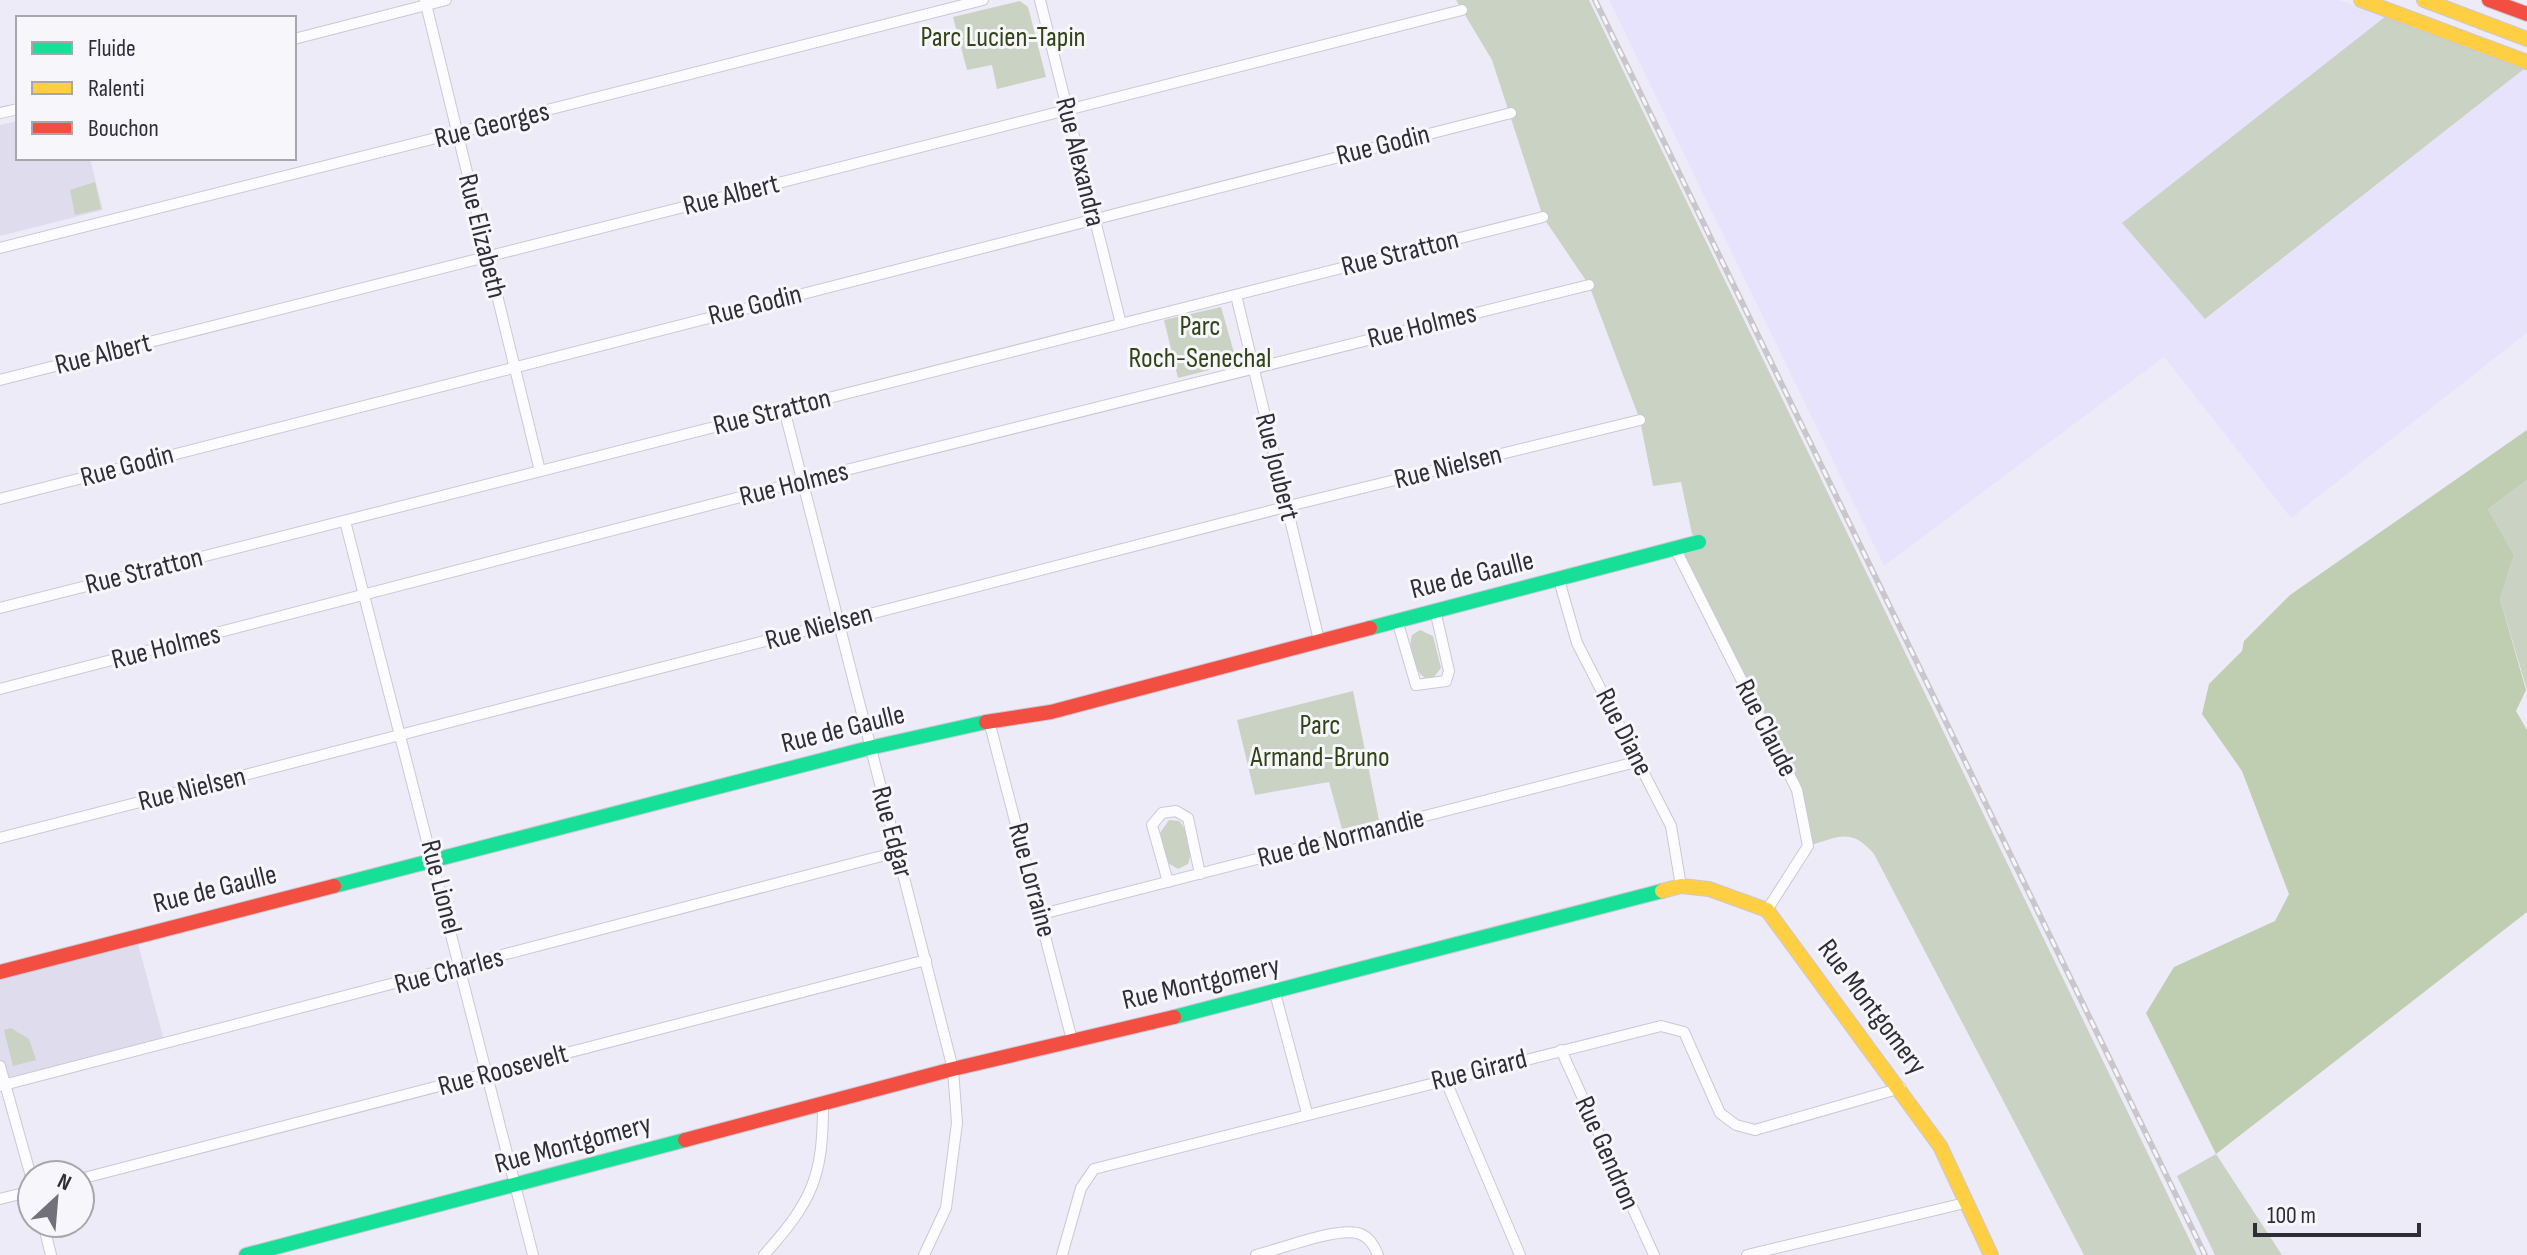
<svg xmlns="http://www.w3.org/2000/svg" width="2527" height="1255" viewBox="0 0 2527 1255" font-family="'Sofia Sans Condensed',sans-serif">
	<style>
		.built { fill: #e8e3fc }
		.education { fill: #dfdced }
		.green { fill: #c9d2c3 }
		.forest { fill: #bfcdb1 }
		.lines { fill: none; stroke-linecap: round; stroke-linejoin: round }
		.street-casing { stroke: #cbc8d3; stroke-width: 12 }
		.fast-casing { stroke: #cbc8d3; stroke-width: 16 }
		.slow-casing { stroke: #cbc8d3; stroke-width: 16 }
		.jam-casing { stroke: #cbc8d3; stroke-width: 16 }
		.street { stroke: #fcfcfe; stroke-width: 10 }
		.fast { stroke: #16e098; stroke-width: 14 }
		.slow { stroke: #ffcf43; stroke-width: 14 }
		.jam { stroke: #f24e42; stroke-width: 14 }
		.rail-casing { stroke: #c9c7cb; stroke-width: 6 }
		.rail { stroke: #f7f6fb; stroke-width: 3; stroke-dasharray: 9; stroke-linecap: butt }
		.labels { text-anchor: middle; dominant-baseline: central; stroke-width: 6; stroke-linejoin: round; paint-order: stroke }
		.park-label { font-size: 28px; fill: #324417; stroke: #f7f6fb }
		.street-label { font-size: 28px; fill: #2f2d36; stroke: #f7f6fb }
	</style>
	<rect width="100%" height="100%" fill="#eeebf9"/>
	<path class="built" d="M1609,0h730l47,16 -263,207 83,96 318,-250 3,1v263l-236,185 -127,-161 -280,209z"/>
	<g class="education">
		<path d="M18,121v37h72l13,52 -103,26v-111z"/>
		<path d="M136,936l29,108 -160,41 -5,-19v-94z"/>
	</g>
	<g class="green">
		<path d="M1456,0h133l608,1255h-113l-210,-401c-23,-27 -35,-17 -66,-8l-11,-56 -122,-242 24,-6 -7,-8 -11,-52 -28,4 -13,-66 -51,-135 -46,-68 -51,-157z"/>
		<path d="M1020,1l8,6 18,70 -49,12 -5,-24 -25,5 -14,-53z"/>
		<path d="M2386,16l138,53 -319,250 -83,-96z"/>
		<path d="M95,182l6,27 -26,6 -5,-25z"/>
		<path d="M1221,307l16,56 -59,15 -14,-58z"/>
		<path d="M2527,480v210l-27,-91 14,-44 -26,-46z"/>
		<path d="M1420,630l13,6 8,32 -8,10h-8c-12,-8 -17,-30 -13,-43z"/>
		<path d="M1353,691l26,129 -37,9 -13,-47 -74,13 -18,-75z"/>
		<path d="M1169,820l10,1c9,9 14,31 9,43l-10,5 -10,-6 -8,-30z"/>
		<path d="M11,1028l18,11 7,21 -23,6 -9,-36z"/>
		<path d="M2216,1154l66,101h-67l-38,-79z"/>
	</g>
	<path class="forest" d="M2527,430v50l-39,29 26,46 -14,44 26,91 -10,21 11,19v182l-311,242 -70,-141 28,-46 101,-46 14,-27 -47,-123 -40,-57 7,-30 33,-33 2,-10 46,-46z"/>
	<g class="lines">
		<defs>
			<g id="street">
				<path d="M425,0l115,471"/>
				<path d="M1040,0l81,324"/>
				<path d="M294,39l152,-39"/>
				<path d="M0,113l18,-4"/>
				<path d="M0,248l983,-248"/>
				<path d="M1236,295l83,345"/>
				<path d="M0,380l1462,-370"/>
				<path d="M784,409l169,660 4,54 -11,85 -22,47"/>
				<path d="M0,499l1511,-386"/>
				<path d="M345,521l188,734"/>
				<path d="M1675,548l122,242 11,56 -41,64"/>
				<path d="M1559,580l18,63 94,183 10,60"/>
				<path d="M0,608l1543,-391"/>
				<path d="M1397,620l19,65 30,-4 3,-10 -14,-61"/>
				<path d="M0,689l802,-208 787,-196"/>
				<path d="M989,721l83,319"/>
				<path d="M0,838l1297,-334 343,-84"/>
				<path d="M1168,882l-16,-57 10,-12 14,-2 12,7 12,56"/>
				<path d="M1042,914l598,-153"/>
				<path d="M1275,993l32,120"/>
				<path d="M1561,1050l93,205"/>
				<path d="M0,1066l32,114"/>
				<path d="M1445,1079l75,176"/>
				<path d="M0,1086l897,-234"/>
				<path d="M80,1179l846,-219"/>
				<path d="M0,1199l32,-8"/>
				<path d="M43,1223l8,32"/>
				<path d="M764,1255c48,-54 59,-77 59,-150"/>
				<path d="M1062,1255l19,-67 13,-19 567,-143 23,6 36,81 16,12 19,5 146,-42"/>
				<path d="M1256,1255c25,-6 78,-27 101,-22 11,2 17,12 21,22"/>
				<path d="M1747,1255l218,-52"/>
			</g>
			<g id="fast">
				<path d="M1370,628l329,-86"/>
				<path d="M334,886l535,-138 117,-26"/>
				<path d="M1174,1017l488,-126"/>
				<path d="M246,1255l439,-115"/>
			</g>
			<g id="slow">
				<path d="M2361,0l166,62"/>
				<path d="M2424,0l103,39"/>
				<path d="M1662,891l19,-5 28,3 58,21 173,236 51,109"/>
			</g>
			<g id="jam">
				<path d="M2489,0l38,14"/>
				<path d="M986,722l65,-10 319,-84"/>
				<path d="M0,972l334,-86"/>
				<path d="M685,1140l268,-71 221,-52"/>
			</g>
		</defs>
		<use href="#street" class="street-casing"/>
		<use href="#fast" class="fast-casing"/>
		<use href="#slow" class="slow-casing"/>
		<use href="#jam" class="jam-casing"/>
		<use href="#street" class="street"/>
		<use href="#fast" class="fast"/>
		<use href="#slow" class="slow"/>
		<use href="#jam" class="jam"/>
		<defs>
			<path id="rail" d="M1595,0l610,1255"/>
		</defs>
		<use href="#rail" class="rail-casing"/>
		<use href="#rail" class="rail"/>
	</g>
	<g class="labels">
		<g class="park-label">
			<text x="1003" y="37">Parc Lucien-Tapin</text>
			<text x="1200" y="326">Parc<tspan x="1200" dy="32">Roch-Senechal</tspan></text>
			<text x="1320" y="725">Parc<tspan x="1320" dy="32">Armand-Bruno</tspan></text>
		</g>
		<g class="street-label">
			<text transform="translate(492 125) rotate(-14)">Rue Georges</text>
			<text transform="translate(1383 145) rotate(-14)">Rue Godin</text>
			<text transform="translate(1080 162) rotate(76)">Rue Alexandra</text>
			<text transform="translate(731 195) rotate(-14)">Rue Albert</text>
			<text transform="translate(482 236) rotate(76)">Rue Elizabeth</text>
			<text transform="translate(1400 253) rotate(-14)">Rue Stratton</text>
			<text transform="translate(755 305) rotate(-14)">Rue Godin</text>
			<text transform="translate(1422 326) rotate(-14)">Rue Holmes</text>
			<text transform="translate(103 354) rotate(-14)">Rue Albert</text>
			<text transform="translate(772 412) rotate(-14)">Rue Stratton</text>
			<text transform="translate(127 466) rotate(-15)">Rue Godin</text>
			<text transform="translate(1277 467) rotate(76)">Rue Joubert</text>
			<text transform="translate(1448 467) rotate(-14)">Rue Nielsen</text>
			<text transform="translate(794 484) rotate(-14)">Rue Holmes</text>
			<text transform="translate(144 571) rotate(-14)">Rue Stratton</text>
			<text transform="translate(1472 575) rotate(-14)">Rue de Gaulle</text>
			<text transform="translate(819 627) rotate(-15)">Rue Nielsen</text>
			<text transform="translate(166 647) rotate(-14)">Rue Holmes</text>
			<text transform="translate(1766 728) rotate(63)">Rue Claude</text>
			<text transform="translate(843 729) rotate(-14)">Rue de Gaulle</text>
			<text transform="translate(1624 732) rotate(63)">Rue Diane</text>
			<text transform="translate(192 789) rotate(-14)">Rue Nielsen</text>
			<text transform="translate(892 832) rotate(75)">Rue Edgar</text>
			<text transform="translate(1341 838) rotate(-14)">Rue de Normandie</text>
			<text transform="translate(1032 880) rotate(75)">Rue Lorraine</text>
			<text transform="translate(441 887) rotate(76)">Rue Lionel</text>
			<text transform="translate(215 889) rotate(-14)">Rue de Gaulle</text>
			<text transform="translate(449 971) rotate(-15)">Rue Charles</text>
			<text transform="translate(1201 983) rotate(-13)">Rue Montgomery</text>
			<text transform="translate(1872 1007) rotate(53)">Rue Montgomery</text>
			<text transform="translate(503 1070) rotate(-15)">Rue Roosevelt</text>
			<text transform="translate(1479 1070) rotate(-14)">Rue Girard</text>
			<text transform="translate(573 1144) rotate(-15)">Rue Montgomery</text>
			<text transform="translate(1607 1153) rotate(66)">Rue Gendron</text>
		</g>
	</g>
	<rect x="16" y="16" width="280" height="144" fill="#f7f6fb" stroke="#a7a6ac" stroke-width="2"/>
	<rect x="32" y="42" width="40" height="12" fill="#16e098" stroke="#a7a6ac" stroke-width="2"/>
	<text x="88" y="56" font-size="24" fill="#2f2d36">Fluide</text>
	<rect x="32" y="82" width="40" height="12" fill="#ffcf43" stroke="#a7a6ac" stroke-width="2"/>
	<text x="88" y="96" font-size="24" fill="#2f2d36">Ralenti</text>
	<rect x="32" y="122" width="40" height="12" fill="#f24e42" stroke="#a7a6ac" stroke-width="2"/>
	<text x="88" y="136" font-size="24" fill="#2f2d36">Bouchon</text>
	<g transform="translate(56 1199) rotate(26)"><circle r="38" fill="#f7f6fb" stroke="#a7a6ac" stroke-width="2"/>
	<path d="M0-6L14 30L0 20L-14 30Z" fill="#72707a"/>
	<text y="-12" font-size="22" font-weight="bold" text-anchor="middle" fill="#2f2d36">N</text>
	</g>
	<path d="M2255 1223v12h164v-12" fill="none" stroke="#2f2d36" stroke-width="4"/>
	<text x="2267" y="1223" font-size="24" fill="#2f2d36" stroke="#f7f6fb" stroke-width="6" paint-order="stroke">100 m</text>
</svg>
